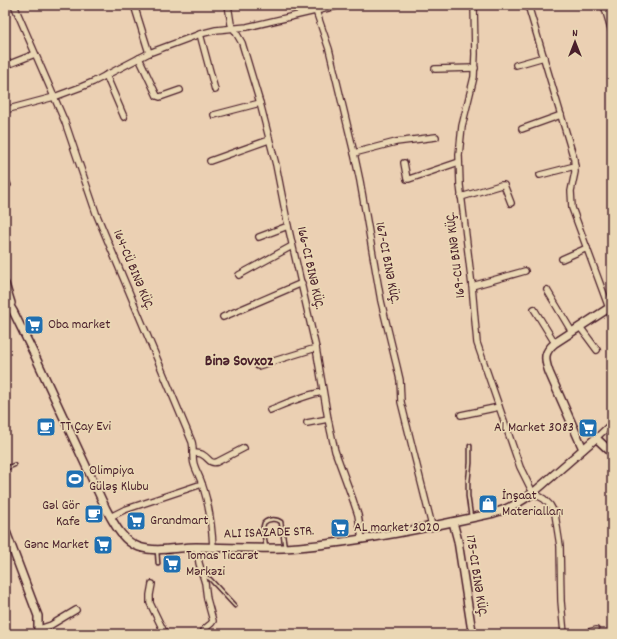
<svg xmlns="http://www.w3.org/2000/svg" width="617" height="639" viewBox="0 0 617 639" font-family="Dekko,sans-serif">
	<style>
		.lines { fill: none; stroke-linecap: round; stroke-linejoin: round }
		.lane-casing { stroke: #4a1f2b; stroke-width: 5.5 }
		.street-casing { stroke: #4a1f2b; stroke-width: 8 }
		.secondary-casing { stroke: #4a1f2b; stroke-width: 10 }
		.lane { stroke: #ead7b4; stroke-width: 2.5 }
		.street { stroke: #ead7b4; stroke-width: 5.5 }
		.secondary { stroke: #ead7b4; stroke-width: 7 }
		.labels { text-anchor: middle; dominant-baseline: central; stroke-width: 3.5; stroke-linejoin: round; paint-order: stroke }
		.street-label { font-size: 14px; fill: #4a1f2b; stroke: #ead7b4 }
		.poi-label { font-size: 14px; fill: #4a1f2b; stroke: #ead7b4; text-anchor: start }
		.quarter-label { font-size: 16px; font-weight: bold; fill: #4a1f2b; stroke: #ead7b4 }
	</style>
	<rect width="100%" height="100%" fill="#ebd0b3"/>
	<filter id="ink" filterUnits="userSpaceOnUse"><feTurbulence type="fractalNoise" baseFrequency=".025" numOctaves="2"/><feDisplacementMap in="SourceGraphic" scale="8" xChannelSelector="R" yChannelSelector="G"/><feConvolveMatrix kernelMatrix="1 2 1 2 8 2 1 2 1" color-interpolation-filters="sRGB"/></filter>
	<g filter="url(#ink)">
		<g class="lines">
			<defs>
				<g id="lane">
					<path d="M5,175l4,10"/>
					<path d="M470,446v17l-2,19v14l3,21"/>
					<path d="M5,469l9,-4"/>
					<path d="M266,548l-3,-21 1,-4c4,-4 12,-5 17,-1l4,26"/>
					<path d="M157,550l1,14"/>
					<path d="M204,576l6,3 25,27"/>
				</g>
				<g id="street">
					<path d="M14,5l51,117 31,91 96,229c2,7 0,15 2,22 2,7 6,13 8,20 7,20 10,42 11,64"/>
					<path d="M134,5l15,48"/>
					<path d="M228,5l3,19 11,19 18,60 16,62 12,61 28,122 12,71 3,14 4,18 18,49 5,15 4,24"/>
					<path d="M314,5l15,44 25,104 6,28 21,120 16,66 3,13 1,22 31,124"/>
					<path d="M474,5l1,49 -1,23 -12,49 -3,29 1,30 12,101 5,57 43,124 13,26 11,6 6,6 5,9 5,32 1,55 3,33"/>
					<path d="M528,5l46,154 1,13 -4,19 1,17 37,100"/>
					<path d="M604,5l8,27"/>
					<path d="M200,34l15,56"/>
					<path d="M139,58l18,38 3,1 20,-7"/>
					<path d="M12,63l23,-9"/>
					<path d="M516,65l28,-8"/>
					<path d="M435,69l40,-1"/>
					<path d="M106,75l18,42"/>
					<path d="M5,110l49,-13 27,-10 12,-5 56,-29 51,-19 16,-4 31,-3 94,-22"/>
					<path d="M214,115l46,-12"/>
					<path d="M522,129l39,-14"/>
					<path d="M354,153l42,-11 40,-5"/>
					<path d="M210,161l59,-21"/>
					<path d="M404,163l3,16h2l50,-17"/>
					<path d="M540,175l35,-9"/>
					<path d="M461,197l40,-12h3l7,18"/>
					<path d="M259,237l29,-11"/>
					<path d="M562,259l25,-11"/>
					<path d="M239,275l53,-29"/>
					<path d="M472,286l53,-15"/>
					<path d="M547,290l25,42"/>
					<path d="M534,309l21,34"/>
					<path d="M223,317l79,-34"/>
					<path d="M580,327l17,23"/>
					<path d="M258,366l58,-18"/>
					<path d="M270,410c17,-7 34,-15 53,-18"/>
					<path d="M461,415l38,-8"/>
					<path d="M307,423l21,-4"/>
					<path d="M596,438l16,-15"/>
					<path d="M193,453c3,0 8,0 10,2 6,3 6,9 14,7l27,-14"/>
					<path d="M110,517l14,-7 78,-26"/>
					<path d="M197,547l2,16 6,20 2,16 6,22c-3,6 -11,6 -9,13"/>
					<path d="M152,584l-2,11v8l15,31"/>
					<path d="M39,629l12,-4 25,-15"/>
					<path d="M582,634l14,-4"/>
				</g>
				<g id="secondary">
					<path d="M5,284l6,19"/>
					<path d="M5,298l8,13 22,45 71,153c8,14 16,32 33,38 18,6 39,0 57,0 35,0 69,3 103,0 66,-6 131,-20 195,-34 15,-4 27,-11 39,-20l63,-55 16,15"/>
					<path d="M583,449l-34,-77c-5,-14 -5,-20 6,-29l57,-37"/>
					<path d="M453,522l5,19 13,84 1,5 3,4"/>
					<path d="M5,529l33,87v18"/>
				</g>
			</defs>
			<use href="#lane" class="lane-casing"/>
			<use href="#street" class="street-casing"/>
			<use href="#secondary" class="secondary-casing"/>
			<use href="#lane" class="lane"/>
			<use href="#street" class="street"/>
			<use href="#secondary" class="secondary"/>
		</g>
	</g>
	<defs>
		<symbol id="supermarket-square" viewBox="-11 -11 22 22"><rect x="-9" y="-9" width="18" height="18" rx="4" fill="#1f6fb2" stroke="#ead7b4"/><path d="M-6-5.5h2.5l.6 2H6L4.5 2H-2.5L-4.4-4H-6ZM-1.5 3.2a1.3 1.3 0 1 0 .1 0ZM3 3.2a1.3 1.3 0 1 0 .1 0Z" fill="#fff"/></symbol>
		<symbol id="cafe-square" viewBox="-11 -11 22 22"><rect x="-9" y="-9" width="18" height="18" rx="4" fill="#1f6fb2" stroke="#ead7b4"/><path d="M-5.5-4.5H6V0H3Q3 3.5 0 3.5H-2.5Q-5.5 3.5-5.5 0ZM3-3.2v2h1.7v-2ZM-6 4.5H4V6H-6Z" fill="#fff"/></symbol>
		<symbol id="stadium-square" viewBox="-11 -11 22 22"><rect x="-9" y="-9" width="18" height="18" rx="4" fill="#1f6fb2" stroke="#ead7b4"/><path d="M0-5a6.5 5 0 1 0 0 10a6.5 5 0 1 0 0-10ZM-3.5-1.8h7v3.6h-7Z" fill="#fff"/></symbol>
		<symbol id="shop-square" viewBox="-11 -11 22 22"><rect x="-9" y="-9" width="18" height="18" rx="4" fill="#1f6fb2" stroke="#ead7b4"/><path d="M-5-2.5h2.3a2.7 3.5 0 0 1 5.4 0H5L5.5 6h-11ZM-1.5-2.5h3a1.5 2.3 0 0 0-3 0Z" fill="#fff"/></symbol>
	</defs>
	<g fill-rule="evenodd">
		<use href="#supermarket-square" x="23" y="314" width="22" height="22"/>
		<use href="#cafe-square" x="35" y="416" width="22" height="22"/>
		<use href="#supermarket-square" x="577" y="417" width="22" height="22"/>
		<use href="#stadium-square" x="64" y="468" width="22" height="22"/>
		<use href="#shop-square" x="477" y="493" width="22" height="22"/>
		<use href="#cafe-square" x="83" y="503" width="22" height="22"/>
		<use href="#supermarket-square" x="125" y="510" width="22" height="22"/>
		<use href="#supermarket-square" x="329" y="517" width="22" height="22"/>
		<use href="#supermarket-square" x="92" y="534" width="22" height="22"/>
		<use href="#supermarket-square" x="161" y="553" width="22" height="22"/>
	</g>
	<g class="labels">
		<g class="street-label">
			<text transform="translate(456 255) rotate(-97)">169-CU BINƏ KÜÇ.</text>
			<text transform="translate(387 263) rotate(79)">167-CI BINƏ KÜÇ.</text>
			<text transform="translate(310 268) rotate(77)">166-CI BINƏ KÜÇ.</text>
			<text transform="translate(133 270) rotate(67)">164-CÜ BINƏ KÜÇ.</text>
			<text transform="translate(269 533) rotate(-2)">ALI ISAZADE STR.</text>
			<text transform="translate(476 576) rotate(81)">175-CI BINƏ KÜÇ.</text>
		</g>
		<g class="poi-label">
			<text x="48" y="325">Oba market</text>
			<text x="60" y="427">TT Çay Evi</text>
			<text x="574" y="428" text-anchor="end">Al Market 3083</text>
			<text x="89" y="471">Olimpiya<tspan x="89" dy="16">Güləş Klubu</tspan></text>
			<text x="502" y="496">İnşaat<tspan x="502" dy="16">Materialları</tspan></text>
			<text x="80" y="506" text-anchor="end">Gəl Gör<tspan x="80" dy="16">Kafe</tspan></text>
			<text x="150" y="521">Grandmart</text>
			<text x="354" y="528">AL market 3020</text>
			<text x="89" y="545" text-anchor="end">Gənc Market</text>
			<text x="186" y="556">Tomas Ticarət<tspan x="186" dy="16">Mərkəzi</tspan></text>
		</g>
		<g class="quarter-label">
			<text x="239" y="361">Binə Sovxoz</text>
		</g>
	</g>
	<rect width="617" height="639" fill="none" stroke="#ead7b4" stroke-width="20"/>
	<rect x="10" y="10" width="597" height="619" fill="none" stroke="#4a1f2b" stroke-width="1.5" filter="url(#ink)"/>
	<g transform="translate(575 42)" stroke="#ead7b4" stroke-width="3" paint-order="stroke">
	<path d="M0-3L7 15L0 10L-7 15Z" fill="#4a1f2b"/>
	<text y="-6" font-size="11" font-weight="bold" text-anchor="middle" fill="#4a1f2b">N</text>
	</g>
</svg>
